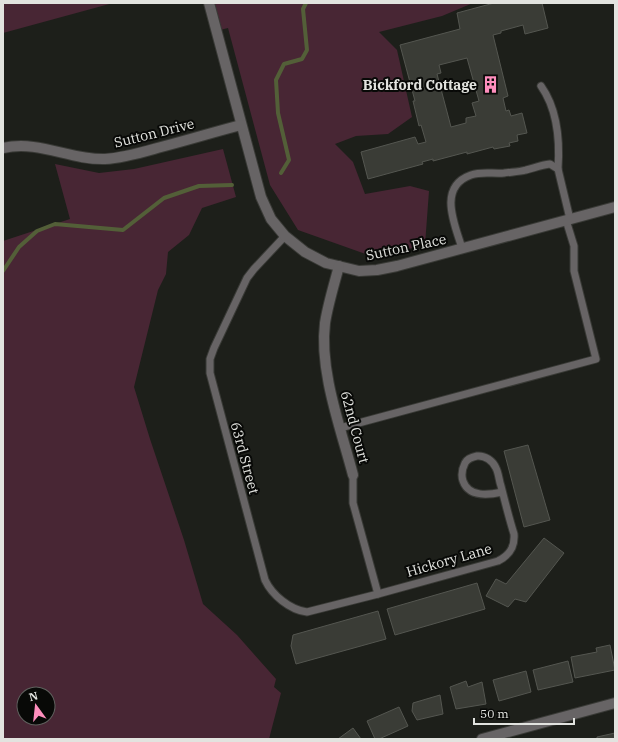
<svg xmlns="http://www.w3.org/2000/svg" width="618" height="742" viewBox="0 0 618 742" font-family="'IBM Plex Serif',serif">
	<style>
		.green { fill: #482634; fill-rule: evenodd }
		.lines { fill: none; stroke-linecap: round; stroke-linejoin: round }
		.stream { stroke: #535f38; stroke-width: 4 }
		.building { fill: #3a3c36; stroke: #545650; fill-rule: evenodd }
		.service-casing { stroke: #393a36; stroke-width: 9 }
		.minor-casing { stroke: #393a36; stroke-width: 12 }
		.service { stroke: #676465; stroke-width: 7 }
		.minor { stroke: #676465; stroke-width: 10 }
		.labels { text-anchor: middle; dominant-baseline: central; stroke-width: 4; stroke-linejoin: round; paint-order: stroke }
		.poi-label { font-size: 14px; font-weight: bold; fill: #e2e3df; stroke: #080907; text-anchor: end }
		.street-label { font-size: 14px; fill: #e2e3df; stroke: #080907 }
	</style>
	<rect width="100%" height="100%" fill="#1d1f1a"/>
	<g class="green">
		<path d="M3,3h110l-110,30z"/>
		<path d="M209,3h264l-31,13 -63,16 18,18 15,67 -24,17 -32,2 -21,8 18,18 12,32 45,-8 19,5 -4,54 -51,12 -76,-27 -28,-45 -42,-157 -12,3z"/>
		<path d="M223,149l13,48 -34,11 -13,27 -21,17 -2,22 -8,16 -24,97 16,52 34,101 19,64 34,31 39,44 -2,8 7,6 -12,46h-266v-498l67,-22 -15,-55 44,9 35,-4zM24,694h24v24h-24z"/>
	</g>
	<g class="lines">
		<g class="stream">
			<path d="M281,173l8,-13 -11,-47 -2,-33 8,-16 18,-5 5,-9 -4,-41 3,-6"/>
			<path d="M3,271l16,-24 18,-16 18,-7 68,6 41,-32 35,-12 33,-1"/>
		</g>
	</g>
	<g class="building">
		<path d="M494,3h48l6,25 -23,6 -2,-9 -22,6v2l-8,2 15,61 -5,2 3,13 3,-1 2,6 11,-3 5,20 -10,2 1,6 -9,2 1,3 -16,3 -1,-2 -26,7v-2l-34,9v-2l-11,3 1,2 -55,15 -7,-27 54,-15 3,7 8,-2 -5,-17 -2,1 -6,-25h2l-15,-56 60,-16 -3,-16zM467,58l12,43 -7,2 4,13 -10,2v5l-15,4 -14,-53 4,-1 -2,-8z"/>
		<path d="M528,445l22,75 -26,7 -20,-76z"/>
		<path d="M544,538l20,15 -38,49 -11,-3 -7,8 -22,-11 10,-17 10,5z"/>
		<path d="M477,583l8,26 -90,26 -8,-26z"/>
		<path d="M378,611l8,28 -90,25 -5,-18 2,-11z"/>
		<path d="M610,645l5,25 -40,8 -4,-21 26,-5 -1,-4z"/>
		<path d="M568,661l5,21 -35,8 -5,-20z"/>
		<path d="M526,671l5,21 -32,9 -6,-21z"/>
		<path d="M466,681l2,6 14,-5 4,22 -30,5 -6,-22z"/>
		<path d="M440,695l3,19 -26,6 -5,-9 1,-8z"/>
		<path d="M399,707l9,19 -29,13h-4l-8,-18z"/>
		<path d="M353,728l8,11h-23z"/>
		<path d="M615,733v6h-18v-2z"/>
	</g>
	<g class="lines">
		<defs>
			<g id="service">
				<path d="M541,86c17,24 19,55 17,83"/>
				<path d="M285,236l-31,33 -7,9 -33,70 -4,11v14l55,207c7,15 25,30 42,32l71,-18 120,-33c12,-6 17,-14 16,-27 -5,-16 -9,-32 -13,-48 -2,-5 -2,-12 -5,-18 -3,-7 -11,-13 -19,-12 -5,1 -10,3 -12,7 -3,6 -4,12 -2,18 6,17 26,14 39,11"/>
				<path d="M462,248c-7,-23 -25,-61 9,-73 11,-4 22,-1 33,-2 7,-1 15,-1 22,-3 8,-2 15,-5 24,-6l8,5 12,50"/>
				<path d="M340,428l256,-69 -22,-88v-25l-8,-26"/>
				<path d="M353,475v28l25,91"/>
			</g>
			<g id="minor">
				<path d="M209,3l52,194 10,22 14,17 20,16 21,11 33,8 18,-1 20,-4 218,-59"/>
				<path d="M3,148c37,-8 66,12 102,11 19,-1 38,-7 56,-12 27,-7 53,-15 80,-22"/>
				<path d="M339,266c-5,19 -11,38 -14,57 -6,48 16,106 28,152"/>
				<path d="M482,739l133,-36"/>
			</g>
		</defs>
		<use href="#service" class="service-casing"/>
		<use href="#minor" class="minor-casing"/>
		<use href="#service" class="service"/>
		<use href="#minor" class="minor"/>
	</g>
	<defs>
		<symbol id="building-bare" viewBox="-9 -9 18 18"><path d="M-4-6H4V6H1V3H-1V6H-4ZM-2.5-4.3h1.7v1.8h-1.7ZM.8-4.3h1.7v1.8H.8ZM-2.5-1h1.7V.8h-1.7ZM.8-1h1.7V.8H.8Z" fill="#fe8ebd" stroke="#080907" stroke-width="2.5" paint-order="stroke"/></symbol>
	</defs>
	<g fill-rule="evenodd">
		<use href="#building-bare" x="478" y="72" width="25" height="25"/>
	</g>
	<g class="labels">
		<g class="poi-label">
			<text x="477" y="85">Bickford Cottage</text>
		</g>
		<g class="street-label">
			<text transform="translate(154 133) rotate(-14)">Sutton Drive</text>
			<text transform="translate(406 247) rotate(-12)">Sutton Place</text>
			<text transform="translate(355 427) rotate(75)">62nd Court</text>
			<text transform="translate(245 458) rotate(75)">63rd Street</text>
			<text transform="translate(449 560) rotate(-16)">Hickory Lane</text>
		</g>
	</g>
	<rect width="618" height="742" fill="none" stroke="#e2e3df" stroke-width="8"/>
	<g transform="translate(36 706) rotate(345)"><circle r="19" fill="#080907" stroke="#5f605d"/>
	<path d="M0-3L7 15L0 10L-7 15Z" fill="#fe8ebd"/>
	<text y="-6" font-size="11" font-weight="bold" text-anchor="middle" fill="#e2e3df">N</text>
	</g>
	<path d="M474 718v6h100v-6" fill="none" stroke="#e2e3df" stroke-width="2"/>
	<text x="480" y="718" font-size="12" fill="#e2e3df" stroke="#080907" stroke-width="3" paint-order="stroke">50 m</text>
</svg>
